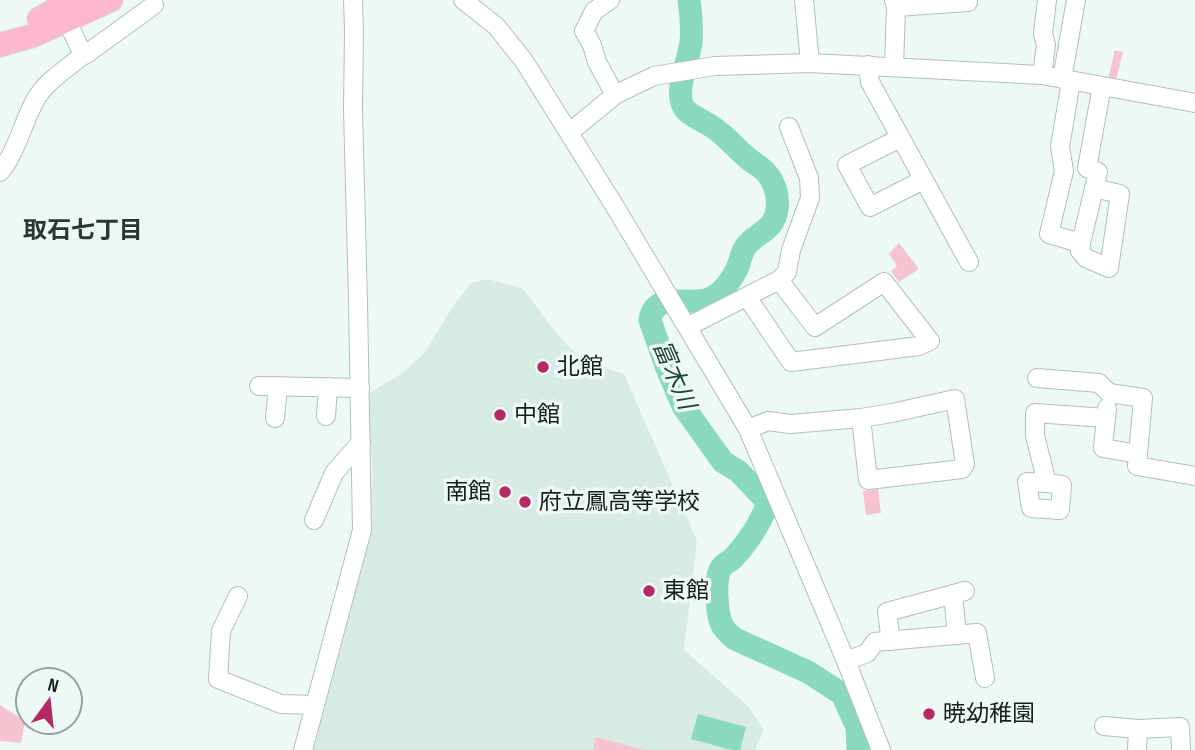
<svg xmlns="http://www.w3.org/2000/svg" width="1195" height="750" viewBox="0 0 1195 750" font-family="'Sofia Sans Condensed','Noto Sans JP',sans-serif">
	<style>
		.built { fill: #d7ebe4 }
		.green { fill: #f8c3d1 }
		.water { fill: #88d9bf }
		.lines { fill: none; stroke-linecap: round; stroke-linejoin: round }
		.river { stroke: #88d9bf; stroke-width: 23 }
		.minor-casing { stroke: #b3bfba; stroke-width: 20 }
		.major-casing { stroke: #d6d6d6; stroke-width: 25 }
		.minor { stroke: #fff; stroke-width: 18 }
		.major { stroke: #fbb8ce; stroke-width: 23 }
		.poi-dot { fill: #b52a65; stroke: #ecf9f4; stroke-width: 2.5 }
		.labels { text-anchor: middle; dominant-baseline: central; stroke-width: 7; stroke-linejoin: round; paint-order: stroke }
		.poi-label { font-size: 23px; fill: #191d1c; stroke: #ecf9f4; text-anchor: start }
		.neighbourhood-label { font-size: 24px; font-weight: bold; fill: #2c3532; stroke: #ecf9f4 }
		.water-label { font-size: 24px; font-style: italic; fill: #1e4439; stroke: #ecf9f4 }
	</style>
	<rect width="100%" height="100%" fill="#ecf9f4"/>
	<path class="built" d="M488,279l35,10 38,50 26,24 37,11 73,167 -13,109 64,56 16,24 -9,20h-447l60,-227 5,-43 -5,-86 36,-22 21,-20 32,-52 15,-17z"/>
	<g class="green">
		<path d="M1115,50l8,2 -7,28 -8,-1z"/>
		<path d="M899,243l20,26 -20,13 -8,-11 6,-5 -8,-12z"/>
		<path d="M878,489l3,24 -15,2 -3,-24z"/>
		<path d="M0,705l25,16 -4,22 -21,-2z"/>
		<path d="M596,737l48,13h-51z"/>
	</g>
	<path class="water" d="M698,714l48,13 -6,23h-8l-41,-11z"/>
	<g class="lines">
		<path class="river" d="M689,0c2,13 3,29 2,42 -2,18 -18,52 -6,67 5,7 19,12 26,17 13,8 21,18 32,28 5,5 11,9 17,13 13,10 19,26 17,42 -3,24 -23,23 -33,40 -3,6 -4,13 -7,20 -6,11 -16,26 -28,30 -19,7 -55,-8 -59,21l16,46 17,40 40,56 15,9 25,26 4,8c-7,19 -20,38 -33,52 -3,4 -10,6 -13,11 -7,9 -4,44 0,55 3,7 9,12 14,16l73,33 34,22 15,33 1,23"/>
		<defs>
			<g id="minor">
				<path d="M463,0l33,26 28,35 90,144 134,224 98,232 35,89"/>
				<path d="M610,0l-16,11 -10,20 8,14 5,17 18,33"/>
				<path d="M804,0l6,63"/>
				<path d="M896,7l72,-5v-2"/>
				<path d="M62,10l21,45"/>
				<path d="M868,65l2,17 99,180"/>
				<path d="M894,67l2,-60 -2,-7"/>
				<path d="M1042,75l4,-30 -3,-11 4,-34"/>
				<path d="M1062,79l14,-79"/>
				<path d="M1071,81l-11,66 4,24 -15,63 32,9 -1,8 6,7 23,10 11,-74 -26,-6"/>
				<path d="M570,132l45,-37 16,-8 23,-11 61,-10 95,-3 232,12 153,28"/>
				<path d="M900,138l-53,27 23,42 53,-27"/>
				<path d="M0,172c18,-22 22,-49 36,-73 10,-18 32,-31 47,-44h2l69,-50"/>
				<path d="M1081,243l17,-71 -11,-4 15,-82"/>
				<path d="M747,297l44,65 128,-16 11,-5 -46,-59 -69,45 -36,-47"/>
				<path d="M687,327l92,-47 8,-8 4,-22 19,-52 -1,-20 -20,-51"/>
				<path d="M1037,378l62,5 10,10 34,5 -6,68 58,10"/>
				<path d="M259,386l101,2"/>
				<path d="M1107,408l-4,40 35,6"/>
				<path d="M326,416l2,-29"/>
				<path d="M275,418l3,-32"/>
				<path d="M748,429l20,-8 22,3 71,-6 31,-5 63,-14 10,65 -3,5 -94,11 -7,-62"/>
				<path d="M1047,483l-20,-1 4,26 29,2 2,-25 -15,-2 -12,-47v-23l71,5"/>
				<path d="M314,520l20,-47 27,-31"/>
				<path d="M953,594l4,41"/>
				<path d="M238,596l-17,35 -3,48 63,25 34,1"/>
				<path d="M891,641l-4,-29 78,-21"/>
				<path d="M846,661l21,-8 8,-11 102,-9 8,45"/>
				<path d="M1104,726l34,3 42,-2 1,23"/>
				<path d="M303,750l59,-220 -4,-228 -5,-193 1,-78 -1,-31"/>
				<path d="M1137,750l1,-21"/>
			</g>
			<g id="major">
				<path d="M39,19l34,-19"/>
				<path d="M0,45l32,-9 79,-36"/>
			</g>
		</defs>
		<use href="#minor" class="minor-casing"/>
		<use href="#major" class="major-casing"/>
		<use href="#minor" class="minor"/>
		<use href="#major" class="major"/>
	</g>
	<g class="poi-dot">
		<circle cx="543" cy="367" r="7"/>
		<circle cx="500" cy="415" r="7"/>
		<circle cx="505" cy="492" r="7"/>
		<circle cx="525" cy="502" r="7"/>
		<circle cx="649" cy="591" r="7"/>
		<circle cx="929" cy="714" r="7"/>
	</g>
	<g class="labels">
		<g class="poi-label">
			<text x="557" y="367">北館</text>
			<text x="514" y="415">中館</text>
			<text x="491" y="492" text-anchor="end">南館</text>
			<text x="539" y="502">府立鳳高等学校</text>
			<text x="663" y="591">東館</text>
			<text x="943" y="714">暁幼稚園</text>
		</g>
		<g class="neighbourhood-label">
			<text x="83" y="230">取石七丁目</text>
		</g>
		<g class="water-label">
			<text transform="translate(674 375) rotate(67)">富木川</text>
		</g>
	</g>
	<g transform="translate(49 701) rotate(15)"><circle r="33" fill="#ecf9f4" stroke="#98a19e" stroke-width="2"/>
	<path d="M0-5L12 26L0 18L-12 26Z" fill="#b52a65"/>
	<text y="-10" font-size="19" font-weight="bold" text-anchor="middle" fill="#191d1c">N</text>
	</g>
</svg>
